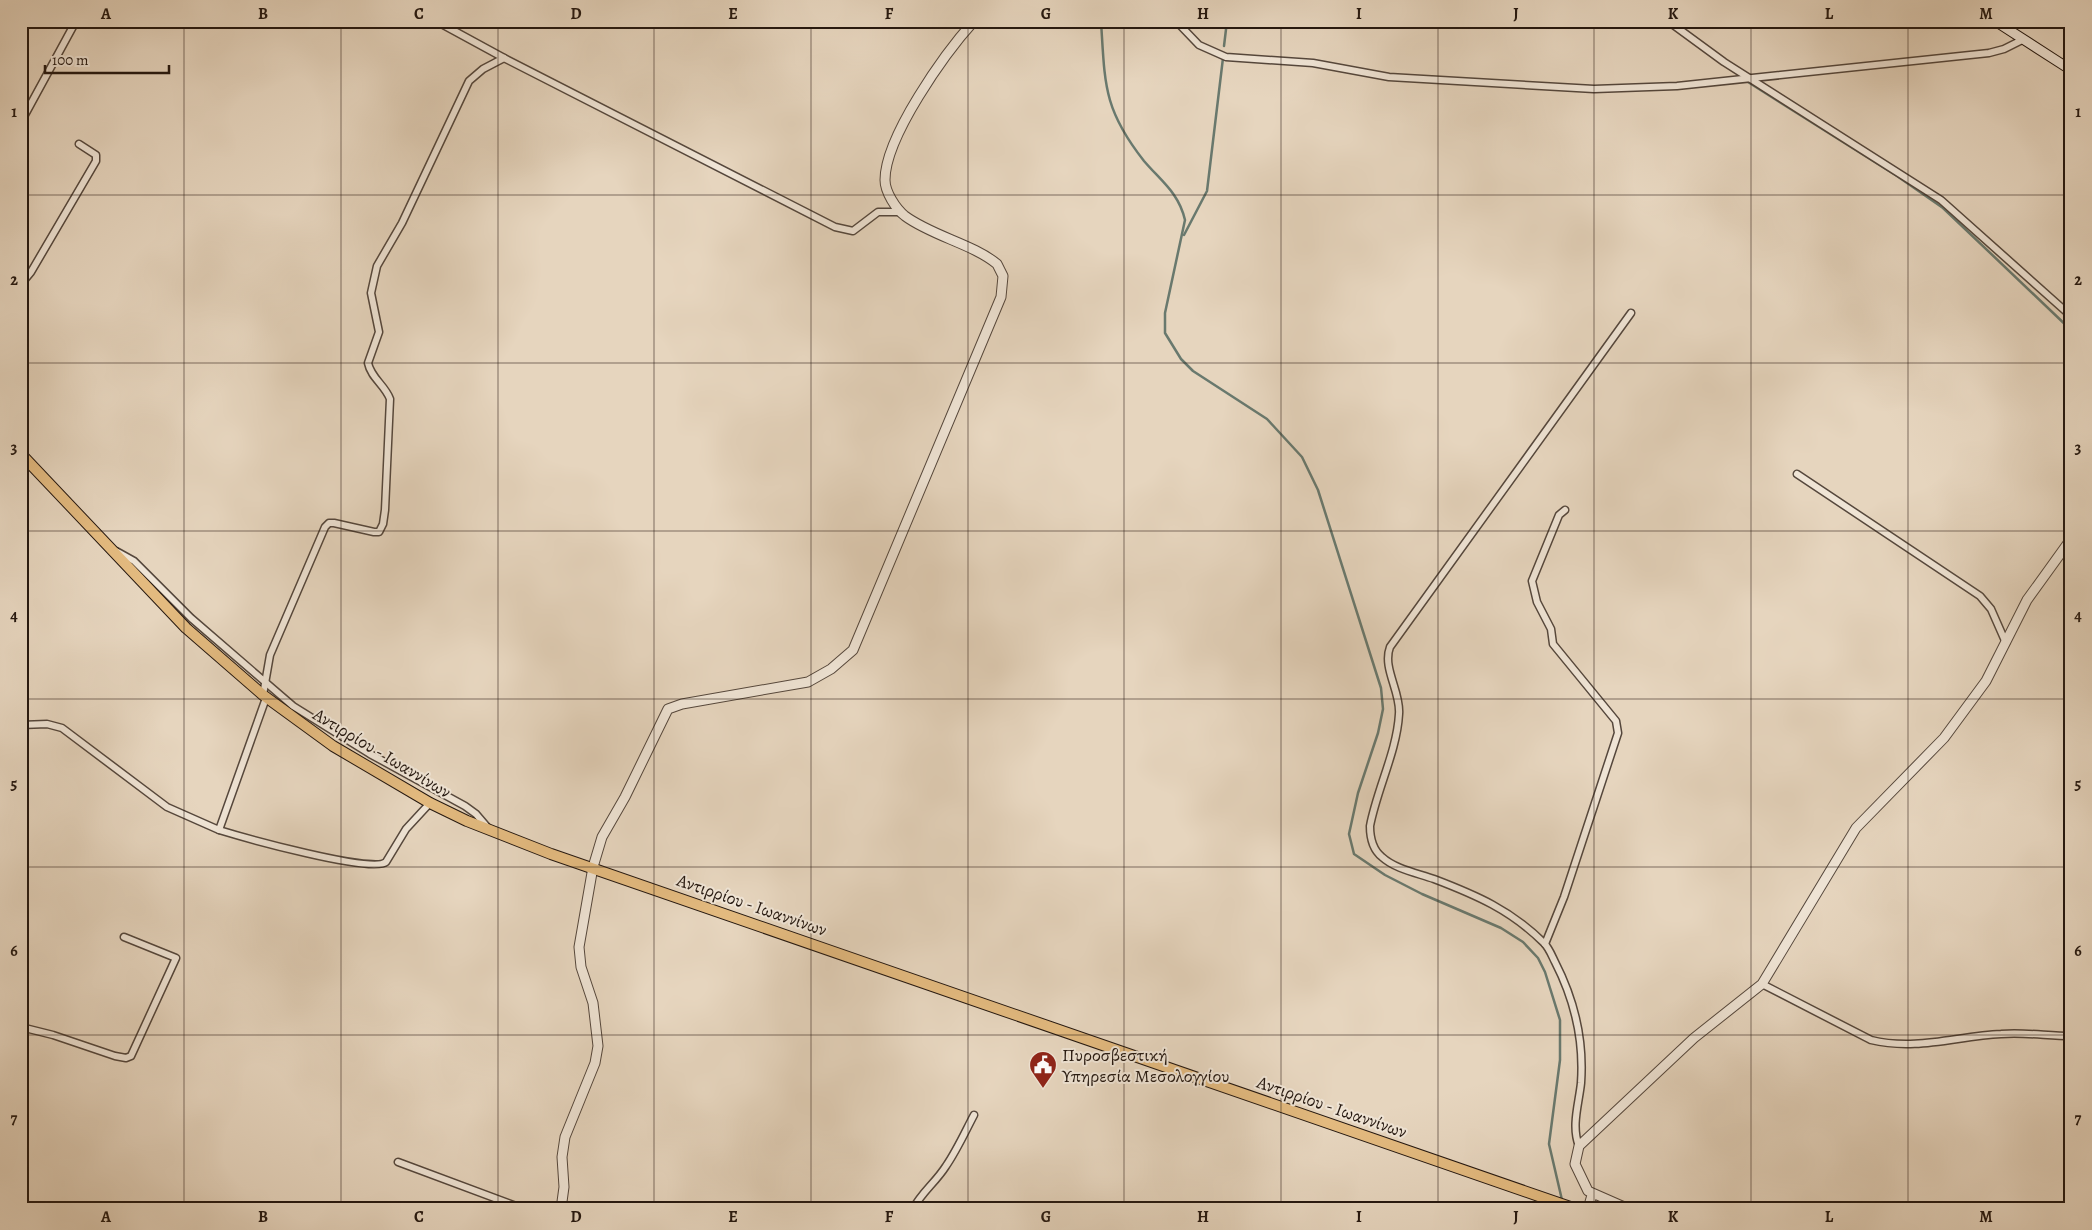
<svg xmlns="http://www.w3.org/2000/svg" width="2092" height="1230" viewBox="0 0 2092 1230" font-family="Alegreya,serif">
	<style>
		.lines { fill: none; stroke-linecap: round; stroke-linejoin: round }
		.stream { stroke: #69796e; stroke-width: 2.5 }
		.minor-casing { stroke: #55473c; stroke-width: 9 }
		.tertiary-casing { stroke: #55473c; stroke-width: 11 }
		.secondary-casing { stroke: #251810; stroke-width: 11 }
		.primary-casing { stroke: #251810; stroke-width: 12 }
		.minor { stroke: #efe4d5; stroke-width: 6 }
		.tertiary { stroke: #efe4d5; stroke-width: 9 }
		.secondary { stroke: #efe4d5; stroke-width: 9 }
		.primary { stroke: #e3ba7f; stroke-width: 10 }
		.grid { fill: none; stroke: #251810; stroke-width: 1; stroke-opacity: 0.55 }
		.labels { text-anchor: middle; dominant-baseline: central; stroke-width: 4; stroke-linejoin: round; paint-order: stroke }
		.street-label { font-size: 18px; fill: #251810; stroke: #efe4d5 }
		.poi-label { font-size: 18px; fill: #251810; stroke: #efe4d5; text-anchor: start }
		.neatline { fill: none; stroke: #251810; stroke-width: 2 }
		.grid-label { font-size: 16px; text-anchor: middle; font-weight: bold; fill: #251810 }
	</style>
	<rect width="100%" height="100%" fill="#e6d5be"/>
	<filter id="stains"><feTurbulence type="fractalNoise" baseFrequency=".004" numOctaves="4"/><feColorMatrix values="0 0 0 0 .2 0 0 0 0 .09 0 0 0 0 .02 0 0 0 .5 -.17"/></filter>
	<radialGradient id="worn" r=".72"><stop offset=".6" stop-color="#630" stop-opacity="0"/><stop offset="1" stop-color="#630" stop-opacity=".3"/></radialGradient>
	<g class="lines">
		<g class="stream">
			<path d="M1101,21c4,63 2,88 43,140 17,20 35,32 41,59l-20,93v20l16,26 12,12 74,48 35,38 16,33 63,198 2,21 -5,24 -20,60 -9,41 5,20 31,21 37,19 79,34 22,14 15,16 7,14 15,48v40l-11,84 13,56"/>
			<path d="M1224,46l3,-25"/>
			<path d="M1748,82l149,94 46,32 128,122"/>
			<path d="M1184,235l23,-44 16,-133"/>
		</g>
		<defs>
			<g id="minor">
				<path d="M436,21l68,37 331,169 18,4 25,-19h22"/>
				<path d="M1176,21l23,24 27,12 87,6 76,14 205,12 83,-3 312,-33 15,-4 18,-9"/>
				<path d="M1668,21l56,41 217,138 130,116"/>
				<path d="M21,122l55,-101"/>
				<path d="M21,284l10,-12 65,-111v-6l-17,-11"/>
				<path d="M1797,474l183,122 11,13 15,34"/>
				<path d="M116,551l18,10 57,57 102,88 77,48 95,52 11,8 12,14"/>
				<path d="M263,695l7,-40 55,-128 4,-4h5l40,9h5l4,-8 2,-14 5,-111c-5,-14 -19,-21 -22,-36l11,-31 -8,-39 6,-27 25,-43 67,-142 14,-12 21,-11"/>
				<path d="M21,725l26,-1 15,4 105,79 52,23 47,-132"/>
				<path d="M219,830c23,7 154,44 167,32l20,-33 24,-26"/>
				<path d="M1545,944l19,-47 54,-164 -2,-12 -63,-77 -2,-15 -14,-27 -5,-21 27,-66 6,-5"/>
				<path d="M1762,984l109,56c45,11 86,-4 130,-6 24,-2 47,2 70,2"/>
				<path d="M21,1027l32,8 62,21 11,2 5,-2 45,-98 -52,-21"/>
				<path d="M1579,1146c-8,-20 0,-43 2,-63 3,-42 -7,-84 -26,-121 -3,-6 -6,-14 -11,-19 -33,-33 -68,-48 -110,-64 -17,-6 -39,-10 -52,-22 -10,-8 -12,-20 -12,-31 7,-37 27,-75 29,-112 2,-22 -17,-46 -9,-67l241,-334"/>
				<path d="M398,1162l126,47"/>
				<path d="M913,1209c8,-16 23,-27 33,-43 11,-16 19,-34 28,-51"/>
			</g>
			<g id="tertiary">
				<path d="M561,1209l3,-22 -2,-30 3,-20 30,-74 3,-17 -5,-43 -12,-36 -2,-20 14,-80 9,-30 23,-40 43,-88 14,-5 126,-22 23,-13 22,-19 148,-353 2,-21 -6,-12c-24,-20 -65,-28 -92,-48 -9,-7 -20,-24 -20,-36 0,-43 60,-127 89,-159"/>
				<path d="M1588,1209l4,-14"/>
				<path d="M1629,1209l-41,-18 -13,-27 4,-18 115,-108 68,-54 94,-156 88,-90 42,-57 41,-81 44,-61"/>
			</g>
			<path id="secondary" d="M1995,21l76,49"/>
			<path id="primary" d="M21,454l165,174 77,67 70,51 97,57 37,18 84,33 1025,355"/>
		</defs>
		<use href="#minor" class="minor-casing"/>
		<use href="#tertiary" class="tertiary-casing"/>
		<use href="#secondary" class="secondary-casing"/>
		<use href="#primary" class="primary-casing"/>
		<use href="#minor" class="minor"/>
		<use href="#tertiary" class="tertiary"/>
		<use href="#secondary" class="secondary"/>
		<use href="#primary" class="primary"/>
	</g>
	<path class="grid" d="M184,21v1188M341,21v1188M498,21v1188M654,21v1188M811,21v1188M968,21v1188M1124,21v1188M1281,21v1188M1438,21v1188M1594,21v1188M1751,21v1188M1908,21v1188M21,195h2050M21,363h2050M21,531h2050M21,699h2050M21,867h2050M21,1035h2050"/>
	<defs>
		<symbol id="civic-pin" viewBox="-11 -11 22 30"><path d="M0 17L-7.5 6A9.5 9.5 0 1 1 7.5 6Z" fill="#8f2418" stroke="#efe4d5"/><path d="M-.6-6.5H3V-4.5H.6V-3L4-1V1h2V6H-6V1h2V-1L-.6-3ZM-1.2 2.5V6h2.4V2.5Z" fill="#fff"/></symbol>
	</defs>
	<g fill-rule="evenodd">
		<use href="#civic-pin" x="1027" y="1049" width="32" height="43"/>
	</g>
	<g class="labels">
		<g class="street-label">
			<text transform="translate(382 753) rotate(31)">Αντιρρίου - Ιωαννίνων</text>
			<text transform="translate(752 905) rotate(19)">Αντιρρίου - Ιωαννίνων</text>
			<text transform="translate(1332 1107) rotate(19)">Αντιρρίου - Ιωαννίνων</text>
		</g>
		<g class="poi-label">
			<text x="1062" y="1055">Πυροσβεστική<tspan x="1062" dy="21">Υπηρεσία Μεσολογγίου</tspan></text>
		</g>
	</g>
	<rect width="2092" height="1230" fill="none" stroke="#e6d5be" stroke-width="55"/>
	<path d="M45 65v8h124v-8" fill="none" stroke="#251810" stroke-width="2.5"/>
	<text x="52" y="65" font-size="15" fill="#251810" stroke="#efe4d5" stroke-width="4" paint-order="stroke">100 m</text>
	<rect x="28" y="28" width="2036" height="1174" class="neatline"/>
	<g class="grid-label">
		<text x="106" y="19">A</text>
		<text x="263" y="19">B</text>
		<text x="419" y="19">C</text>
		<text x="576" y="19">D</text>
		<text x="733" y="19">E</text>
		<text x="889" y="19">F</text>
		<text x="1046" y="19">G</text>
		<text x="1203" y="19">H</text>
		<text x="1359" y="19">I</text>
		<text x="1516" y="19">J</text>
		<text x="1673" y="19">K</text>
		<text x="1829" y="19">L</text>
		<text x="1986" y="19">M</text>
		<text x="14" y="117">1</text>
		<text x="2078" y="117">1</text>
		<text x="14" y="285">2</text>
		<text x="2078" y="285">2</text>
		<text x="14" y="453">3</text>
		<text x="2078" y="453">3</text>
		<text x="14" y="621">4</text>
		<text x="2078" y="621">4</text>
		<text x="14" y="789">5</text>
		<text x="2078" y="789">5</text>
		<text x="14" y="956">6</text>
		<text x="2078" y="956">6</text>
		<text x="14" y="1124">7</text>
		<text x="2078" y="1124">7</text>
		<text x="106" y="1222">A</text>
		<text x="263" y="1222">B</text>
		<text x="419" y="1222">C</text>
		<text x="576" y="1222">D</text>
		<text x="733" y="1222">E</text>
		<text x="889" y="1222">F</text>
		<text x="1046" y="1222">G</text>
		<text x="1203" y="1222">H</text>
		<text x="1359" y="1222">I</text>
		<text x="1516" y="1222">J</text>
		<text x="1673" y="1222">K</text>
		<text x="1829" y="1222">L</text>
		<text x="1986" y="1222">M</text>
	</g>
	<rect width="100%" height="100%" filter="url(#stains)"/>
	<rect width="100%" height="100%" fill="url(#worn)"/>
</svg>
